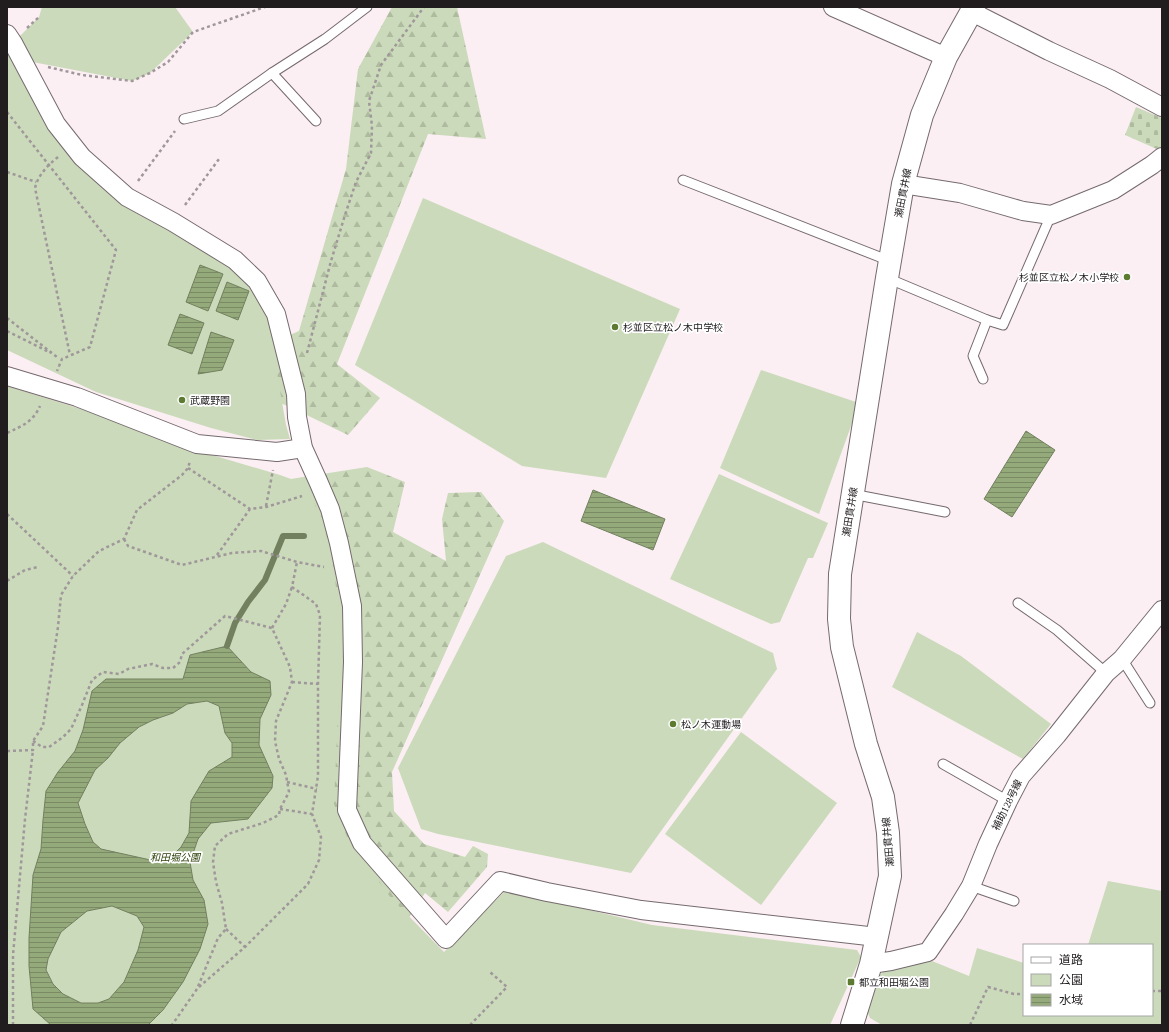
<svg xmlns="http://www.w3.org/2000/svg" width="1169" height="1032" viewBox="0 0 1169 1032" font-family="'Times New Roman','Noto Sans JP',serif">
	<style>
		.forest { fill: url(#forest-firs) }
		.cemetery { fill: url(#cemetery-stones) }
		.park { fill: #cbdaba }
		.water { fill: url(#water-rules); stroke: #72805f; fill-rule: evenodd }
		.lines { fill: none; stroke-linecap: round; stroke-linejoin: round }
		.stream { stroke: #72805f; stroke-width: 6 }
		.service-casing { stroke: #756a6e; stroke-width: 11 }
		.minor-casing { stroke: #756a6e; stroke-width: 20 }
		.secondary-casing { stroke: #756a6e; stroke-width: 24 }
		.path { stroke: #9f979a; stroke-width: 2.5; stroke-dasharray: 3 3; stroke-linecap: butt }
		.service { stroke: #fff; stroke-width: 9 }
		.minor { stroke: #fff; stroke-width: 18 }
		.secondary { stroke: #fff; stroke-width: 22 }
		.poi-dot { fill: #5c7a30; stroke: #fff; stroke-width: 1.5 }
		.labels { text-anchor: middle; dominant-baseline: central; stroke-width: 3.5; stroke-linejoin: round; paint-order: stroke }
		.street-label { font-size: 10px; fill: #211d1e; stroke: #fff }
		.poi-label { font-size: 10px; fill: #211d1e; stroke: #fff; text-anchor: start }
		.park-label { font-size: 10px; font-style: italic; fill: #2c3f09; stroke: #fff }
	</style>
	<defs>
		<pattern id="forest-firs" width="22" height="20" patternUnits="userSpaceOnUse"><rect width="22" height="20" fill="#cbdaba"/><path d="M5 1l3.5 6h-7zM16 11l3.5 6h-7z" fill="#aebb9f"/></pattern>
		<pattern id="cemetery-stones" width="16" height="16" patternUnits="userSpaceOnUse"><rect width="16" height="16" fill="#cbdaba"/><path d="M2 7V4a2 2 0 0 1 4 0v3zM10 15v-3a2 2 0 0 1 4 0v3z" fill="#aebb9f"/></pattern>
		<pattern id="water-rules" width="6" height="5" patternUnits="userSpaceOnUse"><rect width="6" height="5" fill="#95aa7b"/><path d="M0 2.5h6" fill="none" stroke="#798a64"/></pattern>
	</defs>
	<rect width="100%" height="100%" fill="#fbeff3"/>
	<g class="forest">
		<path d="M392,7h65l29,132 -58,-5 -91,230 43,34 -32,37 -58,-28 -34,-14 6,-46 37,-16 47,-162 12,-100z"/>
		<path d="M367,467l38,15 -12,50 53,29 -4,-42 6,-26 33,-1 23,29 -112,251 2,39 30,33 41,13 8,-11 15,8 -1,13 -39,45 -23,-19 -50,75 -368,-236v-41l245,-206z"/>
	</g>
	<path class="cemetery" d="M1136,107l26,11v27l-3,5 -34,-15z"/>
	<g class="park">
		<path d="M42,7h133l18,25 -43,41 -18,8 -110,-21 -9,-17 26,-26z"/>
		<path d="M7,51l44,82 29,32 155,103 29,33 8,27 5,45 9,52 4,14 -33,1 -46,-12 -115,-36 -89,-42z"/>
		<path d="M423,198l257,111 -74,169 -84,-12 -167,-101z"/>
		<path d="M761,370l95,32 -2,16 -35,96 -99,-46z"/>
		<path d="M7,386l93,29 92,34 88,26 25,9 8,15 17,47 6,41 5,42 -2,59 -5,116 15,38 42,56 53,54 62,-62 146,35 205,25 4,7 -31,68h-823z"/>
		<path d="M719,474l109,49 -15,35h-5l-28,64 -9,2 -101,-45z"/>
		<path d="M543,542l230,111 4,16 -146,204 -193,-39 -17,-5 -23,-61 108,-212z"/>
		<path d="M917,632l44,24 90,68 -28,35 -131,-72z"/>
		<path d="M741,732l96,71 -76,102 -96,-71z"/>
		<path d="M1108,881l54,10v134h-280l-12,-7 -4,-9 13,-33 8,-8 45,-7 37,15 8,-28 47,15v52h128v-70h-64z"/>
	</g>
	<g class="water">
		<path d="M200,265l23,9 -15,37 -22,-9z"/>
		<path d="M227,282l22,9 -11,29 -22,-9z"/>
		<path d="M180,314l24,9 -12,31 -24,-9z"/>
		<path d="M211,332l23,8 -12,30 -24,4z"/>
		<path d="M1026,431l29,19 -43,67 -28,-18z"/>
		<path d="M593,490l72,29 -12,31 -72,-29z"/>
		<path d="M227,646l24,26 19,9 1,14 -11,24 -1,26 14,31 -1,12 -24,31 -37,4 -13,16 -8,23 3,18 11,20 4,24 -8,25 -17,33 -20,28 -15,15h-97l-18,-16 -4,-43v-28l4,-63 8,-26 2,-29 3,-29 12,-19 17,-21 8,-21 9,-39 14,-12h77l7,-24zM207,701l12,5 6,27 7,10v14l-23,14 -18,30 -2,32 -8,14 -10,10 -16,4 -54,-12 -8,-7 -8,-18 -7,-21 17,-33 13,-12 12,-15 19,-16 14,-7 20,-7 14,-9zM112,906l25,10 7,11 -6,23 -14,32 -15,17 -11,4h-17l-18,-9 -10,-10 -7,-14 2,-11 13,-27 26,-21z"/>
	</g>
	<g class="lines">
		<path class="stream" d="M227,646l8,-23 13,-21 17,-22 18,-44h21"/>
		<defs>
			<g id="service">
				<path d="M272,73l44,48"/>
				<path d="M184,119l34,-8 54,-38 53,-34 42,-32"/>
				<path d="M683,180l207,81"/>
				<path d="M887,278l100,42 16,5 48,-110"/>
				<path d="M983,379l-10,-23 14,-36"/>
				<path d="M852,494l93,18"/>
				<path d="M1018,603l39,27 49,43"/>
				<path d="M1122,659l28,44"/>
				<path d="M943,764l65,37"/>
				<path d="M971,886l43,15"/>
			</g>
			<g id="minor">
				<path d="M833,7l113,50"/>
				<path d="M972,12l77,39 61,28 52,28"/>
				<path d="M7,34l6,9 43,81 26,33 45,40 46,25 62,38 22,21 19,33 20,80 1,23 6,31 15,33 12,28 9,34 13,63 1,56 -6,148 15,33 84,96 54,-58 47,11 94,18 236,27"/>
				<path d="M903,184l57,9 63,18 28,4 62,-25 39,-25 10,-8"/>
				<path d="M7,376l70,21 120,47 80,8 26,-4"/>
				<path d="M871,964l20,-3 37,-9 26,-38 17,-28 17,-42 20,-43 13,-25 36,-41 49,-62 16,-14 40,-49"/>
			</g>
			<path id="secondary" d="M852,1025l19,-61 19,-88 -2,-43 -5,-36 -17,-53 -24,-97 -3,-28 1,-45 47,-296 16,-94 19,-69 24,-58 28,-50"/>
		</defs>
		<use href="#service" class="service-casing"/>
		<use href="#minor" class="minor-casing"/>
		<use href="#secondary" class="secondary-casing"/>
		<g class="path">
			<path d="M27,28l12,-11"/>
			<path d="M48,67l34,8 50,6 18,-8 18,-11 25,-30 72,-25"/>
			<path d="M7,112l109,138 -26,97 -28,12 -5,12"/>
			<path d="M58,157c-10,8 -20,18 -23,31l35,167"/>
			<path d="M7,172l29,10"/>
			<path d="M138,181l37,-50"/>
			<path d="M185,205l34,-46"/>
			<path d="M7,318l50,39"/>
			<path d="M7,331l44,22"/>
			<path d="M307,353l24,-92 14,-46 11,-33 15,-29 1,-27 -3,-25 12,-36 43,-58"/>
			<path d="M7,433c15,-7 26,-11 33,-27"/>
			<path d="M188,468l62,41"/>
			<path d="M266,506l7,-36"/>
			<path d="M7,514l66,62"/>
			<path d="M124,539l4,7 54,19 50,-12 29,-2 36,11 27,5"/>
			<path d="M217,555l33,-46 16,-2 36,-11"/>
			<path d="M7,581l18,-11 13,-3"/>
			<path d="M272,628l14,-24 6,-17"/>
			<path d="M292,682l26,2"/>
			<path d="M33,741l9,6h7l14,-10 8,-8 11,-24 10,-25 11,-8 16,2 9,-5 24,-5 11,4h10l7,-6 2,-8 43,-38 47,12 18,39 2,15 -16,39 -1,20 4,18 7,16 3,17 -9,17 -1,6 -16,8 -35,11 -13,12 -2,16 3,20 6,21 4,26 -8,9 -21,51 -25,36"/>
			<path d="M7,751l26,-1v-9l10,-15 15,-99 3,-32 12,-19 26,-25 25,-12 13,-29 45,-35 6,-7 2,-7"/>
			<path d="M287,782l30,7"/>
			<path d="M280,809l32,5"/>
			<path d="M226,929l19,18"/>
			<path d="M199,987l46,-40 63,-63 11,-24 2,-23 -9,-23 6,-38v-92l2,-69 -4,-11 -24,-17 5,-25"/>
			<path d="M1152,991h10"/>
			<path d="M13,1025v-70l12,-136 8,-69"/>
			<path d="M470,1025l37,-38 -17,-15"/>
			<path d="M970,1025l18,-38 26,7h10"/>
		</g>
		<use href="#service" class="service"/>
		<use href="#minor" class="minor"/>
		<use href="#secondary" class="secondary"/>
	</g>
	<g class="poi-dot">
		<circle cx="1127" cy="277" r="4"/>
		<circle cx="615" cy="327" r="4"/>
		<circle cx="182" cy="400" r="4"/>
		<circle cx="673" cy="724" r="4"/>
		<rect x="847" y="978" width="8" height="8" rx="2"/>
	</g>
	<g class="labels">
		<g class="street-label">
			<text transform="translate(903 193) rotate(-79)">瀬田貫井線</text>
			<text transform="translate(850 512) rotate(-81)">瀬田貫井線</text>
			<text transform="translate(1007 805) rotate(-64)">補助128号線</text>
			<text transform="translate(888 842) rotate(-95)">瀬田貫井線</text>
		</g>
		<g class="poi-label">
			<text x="1119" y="277" text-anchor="end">杉並区立松ノ木小学校</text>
			<text x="623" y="327">杉並区立松ノ木中学校</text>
			<text x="190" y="400">武蔵野園</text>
			<text x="681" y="724">松ノ木運動場</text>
			<text x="859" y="982">都立和田堀公園</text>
		</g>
		<g class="park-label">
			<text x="175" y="857">和田堀公園</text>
		</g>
	</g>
	<rect width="1169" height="1032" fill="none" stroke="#211d1e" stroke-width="16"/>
	<rect x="1023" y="944" width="130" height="72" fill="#ffffff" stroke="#a6a5a5"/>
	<rect x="1031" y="957" width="20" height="6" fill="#ffffff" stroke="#a6a5a5"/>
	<text x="1059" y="964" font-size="12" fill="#211d1e">道路</text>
	<rect x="1031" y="974" width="20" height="12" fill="#cbdaba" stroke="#a6a5a5"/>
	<text x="1059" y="984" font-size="12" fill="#211d1e">公園</text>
	<rect x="1031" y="994" width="20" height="12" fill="url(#water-rules)" stroke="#a6a5a5"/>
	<text x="1059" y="1004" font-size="12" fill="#211d1e">水域</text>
</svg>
